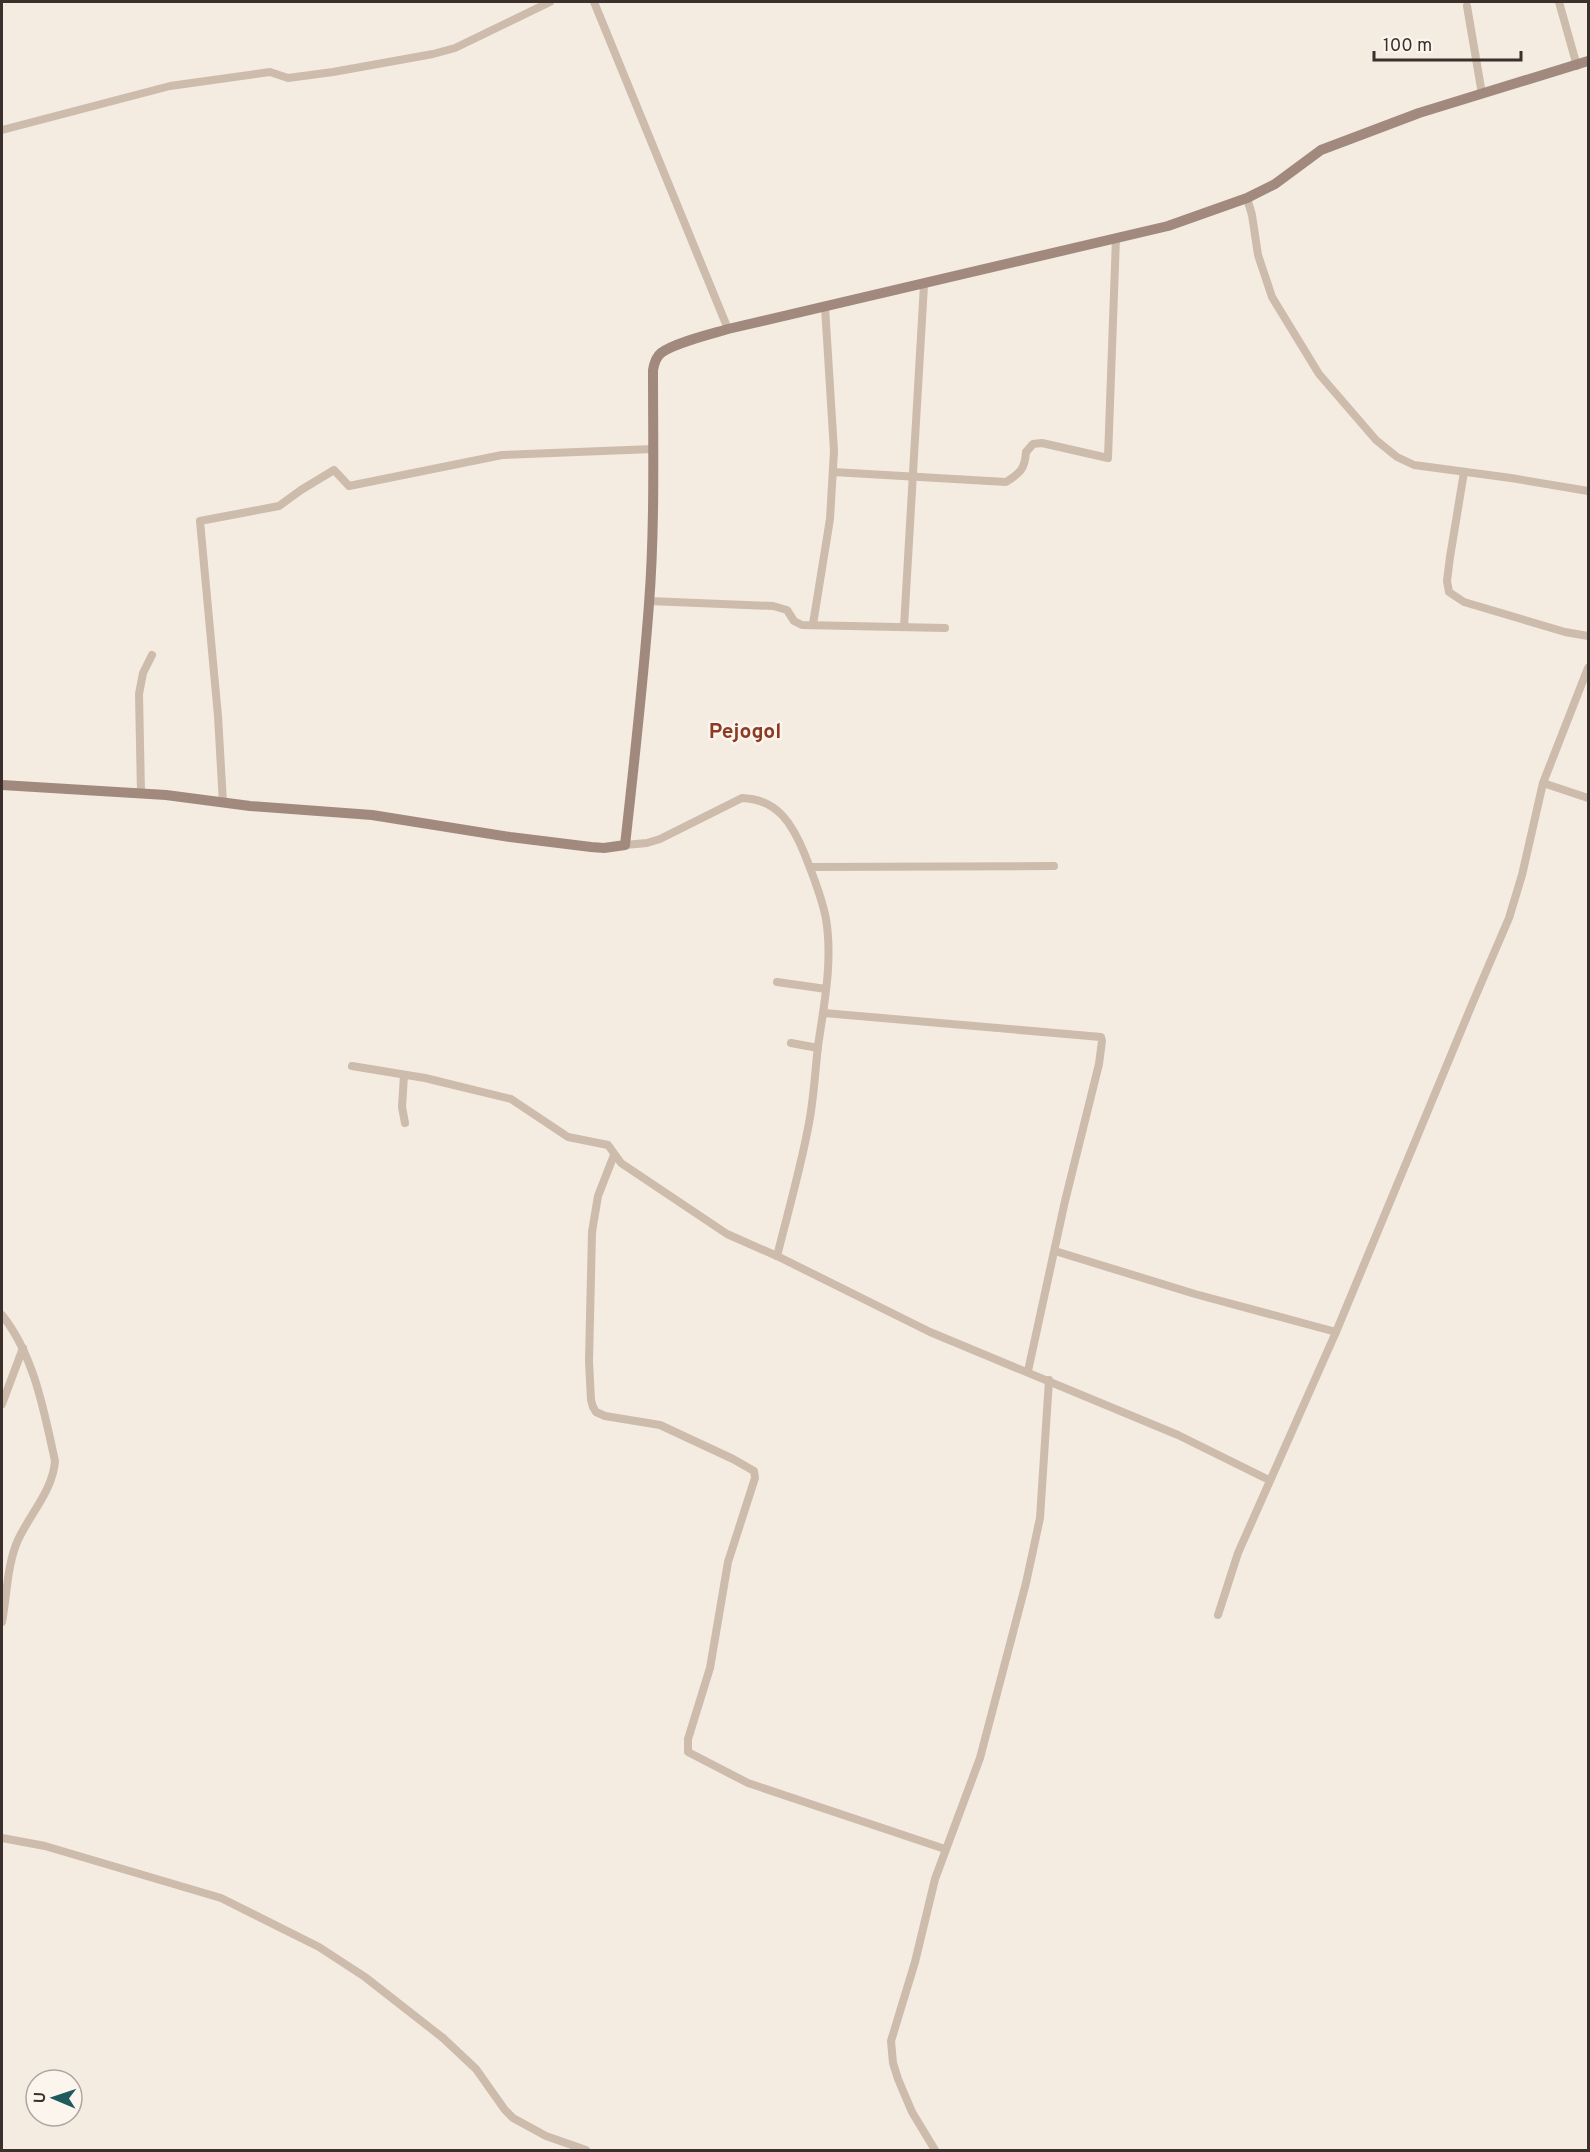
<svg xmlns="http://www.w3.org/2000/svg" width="1590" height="2152" viewBox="0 0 1590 2152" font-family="Overpass,sans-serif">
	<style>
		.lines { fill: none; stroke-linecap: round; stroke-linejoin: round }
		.street { stroke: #cdbbac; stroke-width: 8 }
		.secondary { stroke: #a18a7d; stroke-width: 10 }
		.labels { text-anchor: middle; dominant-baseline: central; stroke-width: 5; stroke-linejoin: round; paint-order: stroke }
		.quarter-label { font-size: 21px; font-weight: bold; fill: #8c3b22; stroke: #fbf5ee }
	</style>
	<rect width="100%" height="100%" fill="#f4ebe1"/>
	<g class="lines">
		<g class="street">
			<path d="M594,2l134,327"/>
			<path d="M1559,2l18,64"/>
			<path d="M1467,6l15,88"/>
			<path d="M2,130l168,-44 100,-14 18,6 45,-6 100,-18 22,-6 95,-46"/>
			<path d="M1247,198l5,17 6,40 14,42 47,77 57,66 21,17 17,8 97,13 77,13"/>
			<path d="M833,472l173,10c14,-9 19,-13 20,-30l7,-8 9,-1 66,15 8,-220"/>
			<path d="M1464,472l-14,85 -3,24 2,11 15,10 101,30 23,4"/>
			<path d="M649,601l124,5 14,4 7,11 8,4 143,3"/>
			<path d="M813,624l17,-105 4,-68 -9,-144"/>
			<path d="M904,627l20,-342"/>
			<path d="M1543,783l45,15"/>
			<path d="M141,793l-2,-99 4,-21 9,-18"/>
			<path d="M223,803l-5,-87 -18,-195 79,-15 22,-16 33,-20 15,16 153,-31 151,-6"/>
			<path d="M625,845l22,-2 13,-4 82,-41c36,1 51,27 63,57 8,21 17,42 21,64 7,42 -2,86 -8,127 -3,26 -4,51 -9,77 -8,44 -21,89 -32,133"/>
			<path d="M810,867l244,-1"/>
			<path d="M777,982l49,7"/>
			<path d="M824,1013l277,24 1,4 -3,23 -34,137 -37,170"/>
			<path d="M791,1043l27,5"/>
			<path d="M352,1066l73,12 86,21 57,38 40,8 13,18 106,71 50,22 153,76 248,103 91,45"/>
			<path d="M404,1075l-2,32 3,16"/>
			<path d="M614,1155l-16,41 -6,36 -3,129 2,39 2,7 3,5 9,4 55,9 73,34 21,12 1,7 -27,84 -18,106 -22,71v13l60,31 197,66"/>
			<path d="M1055,1251l140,43 141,38"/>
			<path d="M2,1315c32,40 42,96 53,146 -2,29 -25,53 -37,79 -11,24 -11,56 -16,82"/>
			<path d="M2,1404l21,-56"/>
			<path d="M1218,1615l20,-62 98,-221 137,-330 36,-84 13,-43 21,-92 45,-115"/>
			<path d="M2,1838l43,8 176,52 98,49 46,30 78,61 33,31 29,41 8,8 33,18 40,14"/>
			<path d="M935,2150l-23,-38 -14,-33 -5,-16 -2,-22 24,-79 20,-83 45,-121 46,-175 14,-65 9,-138"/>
		</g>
		<path class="secondary" d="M2,785l164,10 84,11 122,9 138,22 81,10 13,1 21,-3c9,-80 18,-160 24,-241 6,-78 4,-156 4,-234 1,-6 3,-13 8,-17 13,-10 50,-19 67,-24l440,-103 79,-28 28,-14 46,-34 98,-37 169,-52"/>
	</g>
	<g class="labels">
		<g class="quarter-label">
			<text x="745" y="732">Pejogol</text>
		</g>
	</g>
	<rect width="1590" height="2152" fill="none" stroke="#3b302b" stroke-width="6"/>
	<g transform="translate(54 2098) rotate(272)"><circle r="28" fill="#fbf5ee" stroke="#aea6a0" stroke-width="1.5"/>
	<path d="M0-4.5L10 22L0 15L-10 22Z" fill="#1f5a5e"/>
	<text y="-9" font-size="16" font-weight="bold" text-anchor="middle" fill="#3b302b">U</text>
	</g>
	<path d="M1374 51v9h147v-9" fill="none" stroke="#3b302b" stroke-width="3"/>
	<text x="1383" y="51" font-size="18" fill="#3b302b" stroke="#fbf5ee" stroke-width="4.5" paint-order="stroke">100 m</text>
</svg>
